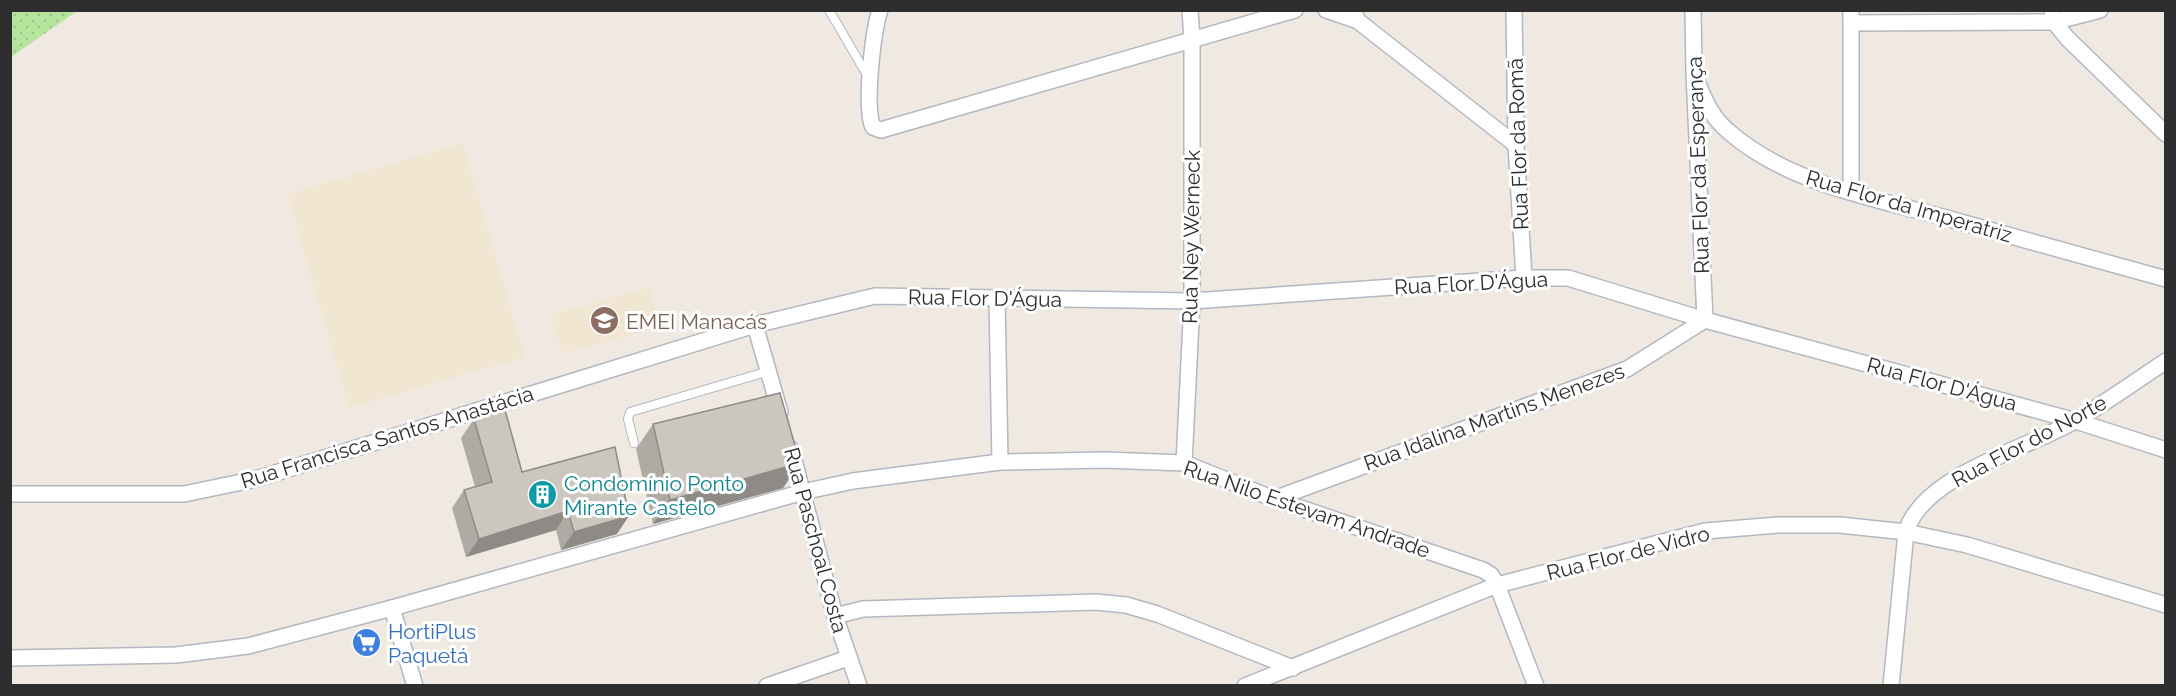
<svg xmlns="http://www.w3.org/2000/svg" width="2176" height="696" viewBox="0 0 2176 696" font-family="Raleway,sans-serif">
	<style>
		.education { fill: #f0e6d1 }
		.green { fill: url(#green-dots) }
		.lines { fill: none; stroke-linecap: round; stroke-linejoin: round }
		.service-casing { stroke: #b4b7c1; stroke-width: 10 }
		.minor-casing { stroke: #b4b7c1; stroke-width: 18 }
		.service { stroke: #fff; stroke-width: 8 }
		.minor { stroke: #fff; stroke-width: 15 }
		.wall { fill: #afaba4 }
		.shaded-wall { fill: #8e8b86 }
		.building { fill: #cbc7bf; stroke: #8e8b86; stroke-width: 1.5 }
		.labels { text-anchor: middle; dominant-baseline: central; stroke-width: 6; stroke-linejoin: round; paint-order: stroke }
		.street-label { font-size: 21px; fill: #2e2e2e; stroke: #fff }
		.education-label { font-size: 21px; fill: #785e54; stroke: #fff; text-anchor: start }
		.culture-label { font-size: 21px; fill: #0d838f; stroke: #fff; text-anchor: start }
		.shop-label { font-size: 21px; fill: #366cbe; stroke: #fff; text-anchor: start }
	</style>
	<defs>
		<pattern id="green-dots" width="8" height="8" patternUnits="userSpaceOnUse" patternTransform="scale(1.5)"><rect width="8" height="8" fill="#b6e59e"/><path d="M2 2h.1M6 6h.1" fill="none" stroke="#9dc588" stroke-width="1.8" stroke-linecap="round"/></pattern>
	</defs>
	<rect width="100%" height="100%" fill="#efe9e1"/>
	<g class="education">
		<path d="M463,143l62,214 -176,51 -62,-214z"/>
		<path d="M650,287l8,40 -95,27 -12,-39z"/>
	</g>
	<path class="green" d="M11,10h66v1l-66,46z"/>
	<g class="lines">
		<defs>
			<g id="service">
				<path d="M829,10l38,65"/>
				<path d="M634,443l-6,-24 2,-7 139,-41"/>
			</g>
			<g id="minor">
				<path d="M880,10c-7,21 -16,98 -7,117l8,3 414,-120"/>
				<path d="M1326,10l32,11"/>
				<path d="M1353,10l5,11 158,124"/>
				<path d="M1514,10l2,135 8,133"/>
				<path d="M2052,10l2,12 14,17 98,95"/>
				<path d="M1851,23l203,-1 46,-12"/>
				<path d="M1697,82c8,18 15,36 31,49 59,52 145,67 218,87 73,20 146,40 220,61"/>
				<path d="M1851,191v-181"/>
				<path d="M997,298l3,164"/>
				<path d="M755,325l25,87"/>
				<path d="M791,449l44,167 24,70"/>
				<path d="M1184,463l8,-162v-262l-2,-29"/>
				<path d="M10,494h174l72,-15 499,-154 120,-29 317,5 332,-23h44l137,42 371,101 90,29"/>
				<path d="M1274,499l353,-130 78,-49 -11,-247 -1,-63"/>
				<path d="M392,608l23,78"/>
				<path d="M835,616l28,-7 233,-7 30,3 31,9 136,54"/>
				<path d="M10,658l166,-3 72,-9 144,-38 411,-116 50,-11 147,-19 105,-2 79,3 90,36 209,71 8,5 6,10 39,101"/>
				<path d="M767,686l81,-28"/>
				<path d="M1245,686l252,-101 208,-54 73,-6h62l66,7 61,13 199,60"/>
				<path d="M1891,686l15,-154c17,-58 125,-84 172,-113 30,-18 58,-38 88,-58"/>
			</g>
		</defs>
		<use href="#service" class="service-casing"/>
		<use href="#minor" class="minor-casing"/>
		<use href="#service" class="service"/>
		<use href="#minor" class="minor"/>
	</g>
	<g class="wall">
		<path d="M474,419l48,53 95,62 -56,16 -5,-20 -90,27 -14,-49 12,-18 11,-3 -14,-49z"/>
		<path d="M653,424l147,39 -17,25 -130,36 -17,-75z"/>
	</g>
	<g class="shaded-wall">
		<path d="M800,463l-17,25 -130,36 17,-24z"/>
		<path d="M568,511l-12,19 -90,27 13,-18z"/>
		<path d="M629,516l-12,18 -56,16 13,-18z"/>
	</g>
	<g class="building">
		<path d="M780,393l20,70 -130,37 -17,-76z"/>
		<path d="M505,410l17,62 93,-25 14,69 -55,16 -6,-21 -89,28 -15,-49 28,-8 -18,-63z"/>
	</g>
	<defs>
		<symbol id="school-disc" viewBox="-11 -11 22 22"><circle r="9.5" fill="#8d6e63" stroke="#fff"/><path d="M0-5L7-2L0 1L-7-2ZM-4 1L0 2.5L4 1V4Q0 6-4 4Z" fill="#fff"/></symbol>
		<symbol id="building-disc" viewBox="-11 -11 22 22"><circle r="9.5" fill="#0f9aa8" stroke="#fff"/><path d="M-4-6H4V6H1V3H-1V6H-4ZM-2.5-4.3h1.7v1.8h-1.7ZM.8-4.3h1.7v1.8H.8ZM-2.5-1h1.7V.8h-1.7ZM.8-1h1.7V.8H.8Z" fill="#fff"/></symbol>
		<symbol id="supermarket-disc" viewBox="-11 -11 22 22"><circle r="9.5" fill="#3f7fe0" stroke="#fff"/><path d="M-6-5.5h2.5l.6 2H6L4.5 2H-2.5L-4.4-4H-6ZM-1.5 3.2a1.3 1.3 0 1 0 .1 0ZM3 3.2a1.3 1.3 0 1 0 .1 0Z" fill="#fff"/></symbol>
	</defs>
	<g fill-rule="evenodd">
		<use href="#school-disc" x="588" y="304" width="33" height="33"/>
		<use href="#building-disc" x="526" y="478" width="33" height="33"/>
		<use href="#supermarket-disc" x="350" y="626" width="33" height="33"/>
	</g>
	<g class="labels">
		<g class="street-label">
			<text transform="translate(1518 144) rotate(-92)">Rua Flor da Romã</text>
			<text transform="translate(1698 165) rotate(-92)">Rua Flor da Esperança</text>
			<text transform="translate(1909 206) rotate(16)">Rua Flor da Imperatriz</text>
			<text transform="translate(1191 237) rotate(-89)">Rua Ney Werneck</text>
			<text transform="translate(1471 283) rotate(-3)">Rua Flor D'Água</text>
			<text transform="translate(985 298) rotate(1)">Rua Flor D'Água</text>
			<text transform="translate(1942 384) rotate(15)">Rua Flor D'Água</text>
			<text transform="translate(1494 417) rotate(-20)">Rua Idalina Martins Menezes</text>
			<text transform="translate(387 437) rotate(-17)">Rua Francisca Santos Anastácia</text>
			<text transform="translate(2029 441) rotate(-28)">Rua Flor do Norte</text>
			<text transform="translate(1307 509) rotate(19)">Rua Nilo Estevam Andrade</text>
			<text transform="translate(816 540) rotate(75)">Rua Paschoal Costa</text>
			<text transform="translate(1628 553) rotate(-14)">Rua Flor de Vidro</text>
		</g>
		<g class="education-label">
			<text x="626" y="321">EMEI Manacás</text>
		</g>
		<g class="culture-label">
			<text x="564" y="483">Condomínio Ponto<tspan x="564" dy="24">Mirante Castelo</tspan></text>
		</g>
		<g class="shop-label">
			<text x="388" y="631">HortiPlus<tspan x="388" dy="24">Paquetá</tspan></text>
		</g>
	</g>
	<rect width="2176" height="696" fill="none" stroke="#2e2e2e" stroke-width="24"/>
</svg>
